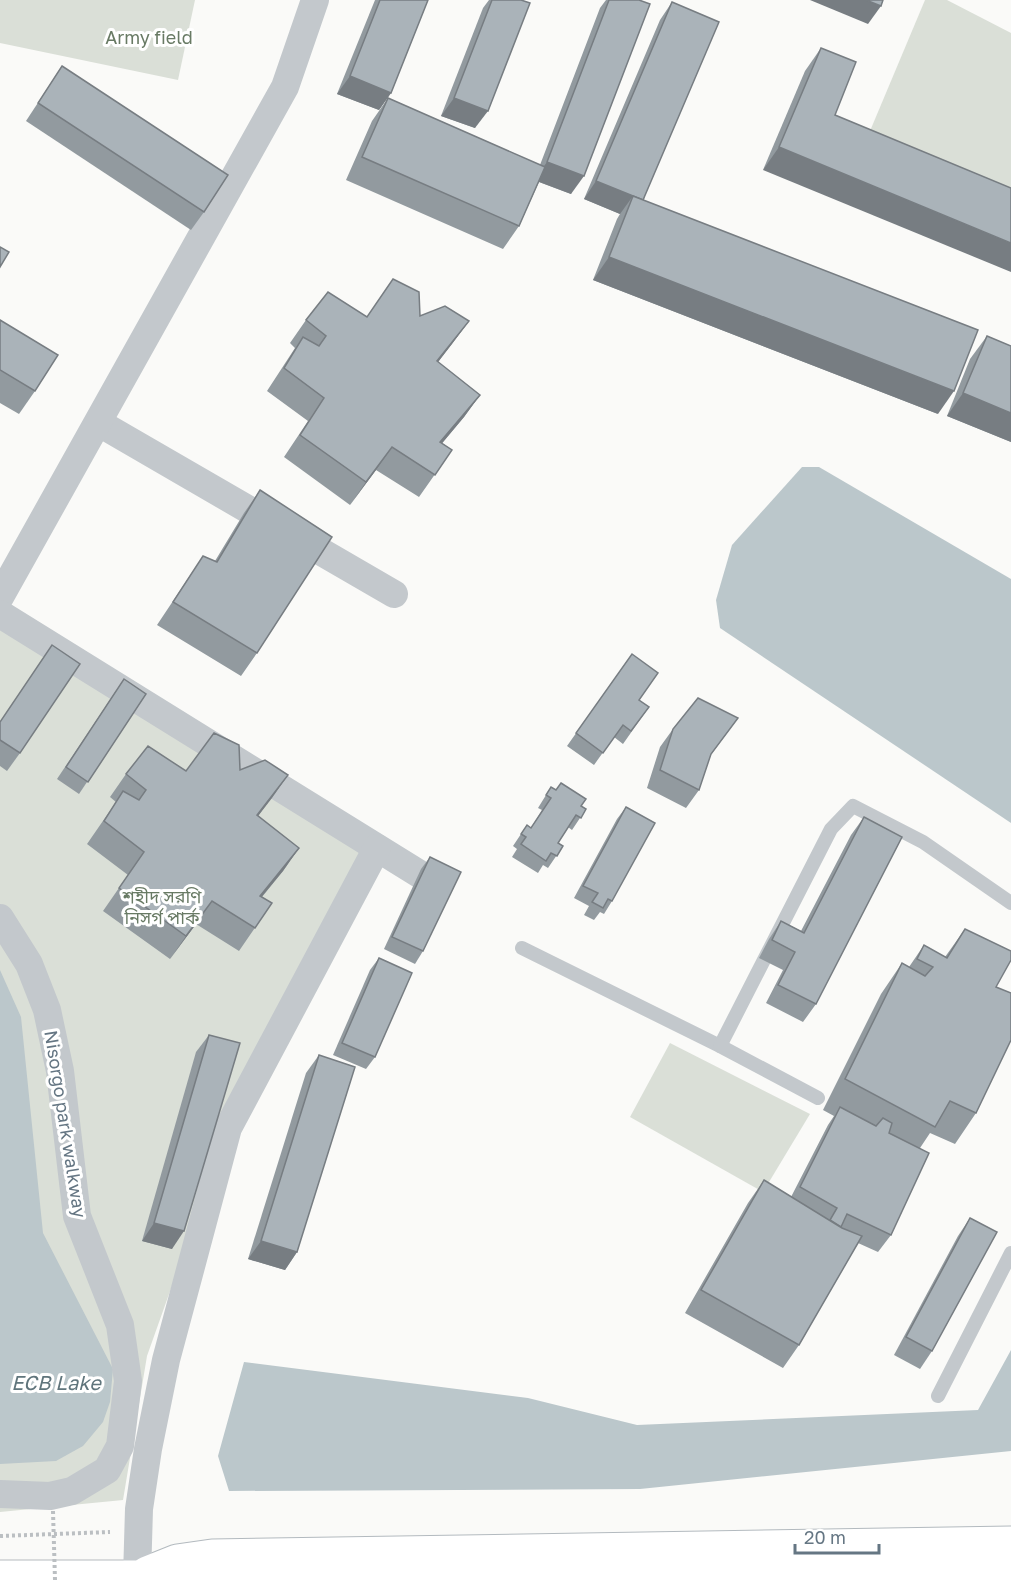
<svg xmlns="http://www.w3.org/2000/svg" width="1011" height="1580" viewBox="0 0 1011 1580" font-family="'Golos Text','Noto Sans Bengali',sans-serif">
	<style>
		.green { fill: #dadfd7 }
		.water { fill: #bbc7cb }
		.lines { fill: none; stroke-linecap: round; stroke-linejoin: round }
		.secondary-casing { stroke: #b3babf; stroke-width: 35 }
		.primary-casing { stroke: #b5babe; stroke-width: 35 }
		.path { stroke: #bbbfc2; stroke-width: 4; stroke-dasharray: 3 3; stroke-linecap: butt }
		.lane { stroke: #c3c8cc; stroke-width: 14 }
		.street { stroke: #c3c8cc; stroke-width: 28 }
		.secondary { stroke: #fff; stroke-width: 33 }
		.primary { stroke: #fff; stroke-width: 33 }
		.path-bridge { stroke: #bbbfc2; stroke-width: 4; stroke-dasharray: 3 3; stroke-linecap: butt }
		.wall { fill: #929a9f }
		.shaded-wall { fill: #777d82 }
		.building { fill: #aab3b9; stroke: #777d82; stroke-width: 1.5 }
		.labels { text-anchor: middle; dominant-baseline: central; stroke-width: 6; stroke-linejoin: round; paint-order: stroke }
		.park-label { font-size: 18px; fill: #687a64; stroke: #fff }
		.street-label { font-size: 18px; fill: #657683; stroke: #fff }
		.water-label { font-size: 20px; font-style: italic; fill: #60757c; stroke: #fff }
	</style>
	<rect width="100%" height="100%" fill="#fafaf8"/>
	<g class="green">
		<path d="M0,0h195l-17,80 -178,-37z"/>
		<path d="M925,0h22l64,33v158l-141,-60z"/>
		<path d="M0,614l377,234 -149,280 -81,228 -24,144 -123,12z"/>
		<path d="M670,1043l140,71 -47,78 -133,-75z"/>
	</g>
	<g class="water">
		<path d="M802,467h17l192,112v244l-291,-195 -4,-28 16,-55z"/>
		<path d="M0,970l21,47 22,216 70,136 -3,33 -7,20 -20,24 -27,15 -56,3z"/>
		<path d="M1011,1350v101l-371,38 -411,2 -11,-35 26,-94 284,36 109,27 341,-15z"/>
	</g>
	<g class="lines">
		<defs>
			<path id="secondary" d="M147,1573l30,-12 35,-5 799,-13"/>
			<path id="primary" d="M0,1577h137l522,-12 352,1"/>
		</defs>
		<use href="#secondary" class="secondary-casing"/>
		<use href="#primary" class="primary-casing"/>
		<path class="path" d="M0,1536l110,-4"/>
		<g class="lane">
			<path d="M522,948l198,98 111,-217 22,-23 70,36 88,61"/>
			<path d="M720,1046l98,52"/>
			<path d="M938,1396l73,-143"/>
		</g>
		<g class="street">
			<path d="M99,423l295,171"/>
			<path d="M0,597l285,-510 30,-87"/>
			<path d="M0,614l434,269"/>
			<path d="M0,918l29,46 18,46 13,61 17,145 43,109 8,56 -8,65 -13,24 -35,21 -22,5 -50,-2"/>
			<path d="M137,1577l2,-68 9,-60 18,-89 62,-232 149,-280"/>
		</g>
		<use href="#secondary" class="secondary"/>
		<use href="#primary" class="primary"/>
		<path class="path-bridge" d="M53,1511l2,69"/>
	</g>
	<g class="wall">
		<path d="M375,0h53l-37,93 -12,17 -42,-16z"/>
		<path d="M489,0h32l-46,128 -34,-12 42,-108z"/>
		<path d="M606,0h33l-68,194 -32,-12 -20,44 -16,23 -157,-69 26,-59 16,-23 152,67 60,-157z"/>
		<path d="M672,2l-28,198 294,214 -345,-134 24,-61 3,-5 -36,-15 76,-179z"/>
		<path d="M821,48l14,67 -72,55 42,-99z"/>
		<path d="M62,66l142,146 -13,18 -165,-109z"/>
		<path d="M420,316l49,5 -31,41 42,33 -16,22 -22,26 10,7 -33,47 -43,-27 -26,35 -66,-48 24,-36 -41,-30 28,-43 -5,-5 16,-23 61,-3z"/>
		<path d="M0,320l35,71 -16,23 -19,-11z"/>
		<path d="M987,336l24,10v96l-64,-26 23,-57z"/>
		<path d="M260,490l-3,163 -16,23 -84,-51 46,-69 12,5 29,-48z"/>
		<path d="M632,654l7,46 10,7 -26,37 -9,-7 -20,28 -27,-19z"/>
		<path d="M124,679l22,15 -67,100 -22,-15z"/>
		<path d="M738,718l-28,38 -11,34 -13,18 -39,-20 13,-41 13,-18z"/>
		<path d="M0,721l20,32 -13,18 -7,-5z"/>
		<path d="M240,770l48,5 -30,41 41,32 -16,23 -21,26 10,6 -33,48 -43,-27 -26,35 -67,-48 25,-36 -41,-31 29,-42 -6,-5 16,-23 60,-3z"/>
		<path d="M551,787l35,22 -14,21 -4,-3 -10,16 5,3 -15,22 -5,-3 -5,8 -26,-16 5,-8 -4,-3 14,-21 4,3 11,-18 -4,-2z"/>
		<path d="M626,807l-14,94 -8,13 -4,-2 -6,8 -10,-5 5,-9 -15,-8 43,-79z"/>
		<path d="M864,817l-48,187 -13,18 -37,-19 17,-33 -24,-12 10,-19 12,-18 20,10 50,-96z"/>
		<path d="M430,857l-7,94 -8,13 -31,-15 37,-80z"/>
		<path d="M965,929l31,58 -20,126 -21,31 -25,-11 -10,15 -29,87 -13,17 -20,-9 -59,102 -16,23 -98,-55 63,-110 16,-23 27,17 37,-72 6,-9 -11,-6 58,-116 21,-31 7,4 15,-22 21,12z"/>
		<path d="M379,958l-4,99 -9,12 -33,-14 37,-85z"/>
		<path d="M209,1035l-37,214 -30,-8 54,-189z"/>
		<path d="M319,1055l-22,197 -12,18 -37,-11 58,-186z"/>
		<path d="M970,1218l-38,133 -12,18 -26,-14 64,-119z"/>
	</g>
	<g class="shaded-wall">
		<path d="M810,0h56l15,6 -13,18z"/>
		<path d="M350,76l41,17 -12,17 -42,-16z"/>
		<path d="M454,98l34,13 -13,17 -34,-12z"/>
		<path d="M779,147l232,96v29l-248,-102z"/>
		<path d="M547,162l37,14 -13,18 -37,-14z"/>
		<path d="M596,181l37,15 -13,18 -36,-15z"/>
		<path d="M609,257l345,134 -16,23 -345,-134z"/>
		<path d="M469,321l-17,23 -31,40 16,-23z"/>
		<path d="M963,393l48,20v29l-64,-26z"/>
		<path d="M480,395l-16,22 -40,48 16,-23z"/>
		<path d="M392,447l-16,23 -26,35 16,-23z"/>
		<path d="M288,775l-16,23 -31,40 16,-23z"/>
		<path d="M299,848l-16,23 -39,47 16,-22z"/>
		<path d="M212,901l-16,23 -26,35 16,-23z"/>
		<path d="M154,1223l30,8 -12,18 -30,-8z"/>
		<path d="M261,1241l36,11 -12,18 -37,-11z"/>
	</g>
	<g class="building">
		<path d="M380,0h48l-37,93 -41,-17z"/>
		<path d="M492,0h29l9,3 -42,108 -34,-13z"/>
		<path d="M609,0h30l11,4 -66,172 -37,-14z"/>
		<path d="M866,0h17l-2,6z"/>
		<path d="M672,2l47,20 -76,178 -47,-19z"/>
		<path d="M821,48l35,14 -21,53 176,73v55l-232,-96z"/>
		<path d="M62,66l166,109 -24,37 -166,-109z"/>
		<path d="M388,98l157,69 -26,59 -157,-69z"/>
		<path d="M633,196l345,134 -24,61 -345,-134z"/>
		<path d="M0,247l9,5 -9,15z"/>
		<path d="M393,279l26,13 1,24 25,-10 24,15 -32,40 43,34 -40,47 12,8 -17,25 -43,-28 -26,35 -66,-47 24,-37 -40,-30 19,-31 16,9 7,-10 -20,-16 22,-28 39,25z"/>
		<path d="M0,320l58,35 -23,36 -35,-21z"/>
		<path d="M987,336l24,10v67l-48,-20z"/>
		<path d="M260,490l72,47 -75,116 -84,-51 30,-46 14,6z"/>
		<path d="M52,645l28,19 -60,89 -20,-13v-18z"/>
		<path d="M632,654l26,19 -19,27 10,7 -18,24 -8,-6 -20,28 -27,-20z"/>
		<path d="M124,679l22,15 -58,88 -22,-15z"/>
		<path d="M698,698l40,20 -27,36 -12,36 -39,-20 13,-41z"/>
		<path d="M214,733l25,12 1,25 25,-10 23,15 -31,40 42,33 -39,48 12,7 -17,25 -43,-27 -26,35 -67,-48 25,-36 -40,-31 19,-30 16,9 7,-10 -20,-16 22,-28 38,25z"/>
		<path d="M561,783l25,16 -5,7 5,3 -5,9 -5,-3 -18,28 5,3 -6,10 -6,-3 -5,8 -25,-17 5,-7 -5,-3 6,-9 4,3 20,-30 -5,-3 5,-8 5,3z"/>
		<path d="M626,807l29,16 -43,78 -4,-2 -5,9 -11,-6 6,-9 -15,-7z"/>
		<path d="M864,817l38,20 -86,167 -38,-19 17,-33 -23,-12 9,-19 23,12z"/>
		<path d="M430,857l31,15 -38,79 -31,-14z"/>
		<path d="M965,929l46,22v9l-15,27 15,6v47l-35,73 -26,-12 -15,26 -90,-48 57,-116 23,13 8,-9 -16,-8 7,-14 23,13z"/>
		<path d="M379,958l33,15 -37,84 -33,-14z"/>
		<path d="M209,1035l31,8 -56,188 -30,-8z"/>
		<path d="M319,1055l36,12 -58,185 -36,-11z"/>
		<path d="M840,1107l36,19 7,-8 9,5 -3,10 40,20 -38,82 -44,-21 -6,13 -11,-7 7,-12 -37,-21z"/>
		<path d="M764,1180l78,48 20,8 -63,109 -98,-55z"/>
		<path d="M970,1218l27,14 -65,119 -26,-14z"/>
	</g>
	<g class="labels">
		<g class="park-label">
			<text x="149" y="37">Army field</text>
			<text x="162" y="896">শহীদ সরণি<tspan x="162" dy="21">নিসর্গ পার্ক</tspan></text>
		</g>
		<g class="street-label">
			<text transform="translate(66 1124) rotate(81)">Nisorgo park walkway</text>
		</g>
		<g class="water-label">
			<text x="56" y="1382">ECB Lake</text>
		</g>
	</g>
	<path d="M795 1544v9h84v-9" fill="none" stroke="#657683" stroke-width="3"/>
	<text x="804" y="1544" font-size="18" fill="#657683" stroke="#ffffff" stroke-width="4.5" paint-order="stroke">20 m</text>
</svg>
